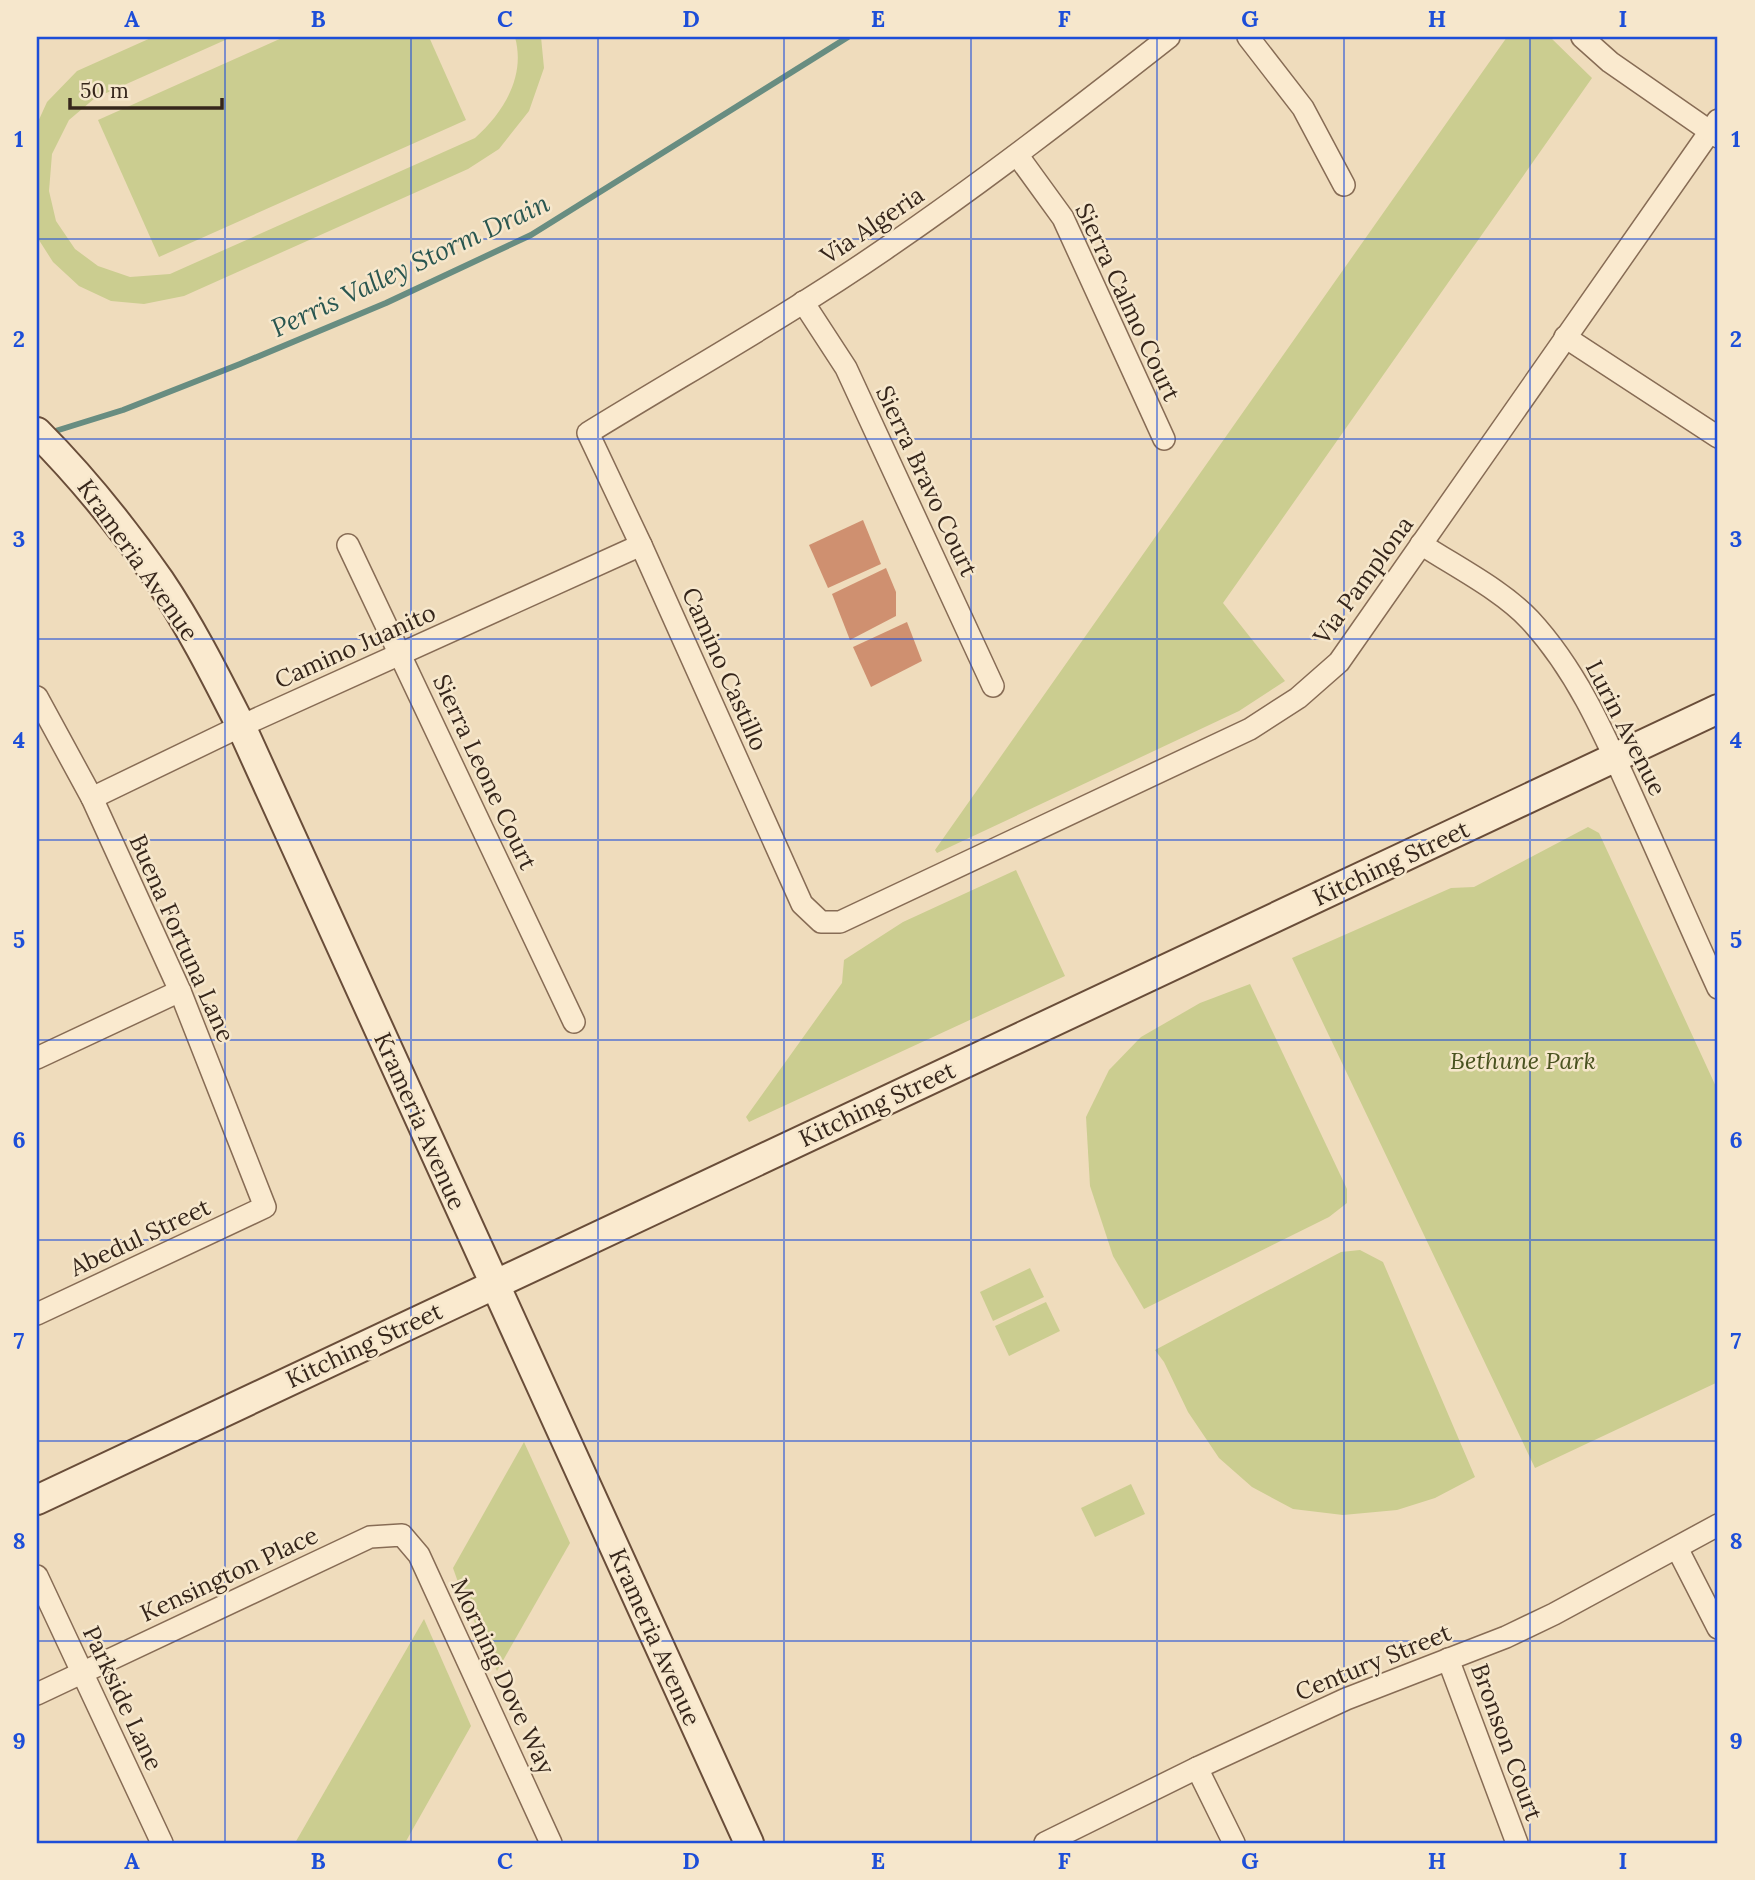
<svg xmlns="http://www.w3.org/2000/svg" width="1755" height="1880" viewBox="0 0 1755 1880" font-family="Lora,serif">
	<style>
		.green { fill: #cbcd90 }
		.lines { fill: none; stroke-linecap: round; stroke-linejoin: round }
		.stream { stroke: #688d81; stroke-width: 6 }
		.building { fill: #cf9070 }
		.street-casing { stroke: #876c55; stroke-width: 24 }
		.secondary-casing { stroke: #694d39; stroke-width: 32 }
		.street { stroke: #faeacf; stroke-width: 21 }
		.secondary { stroke: #faeacf; stroke-width: 28 }
		.grid { fill: none; stroke: #1d4ed8; stroke-width: 2; stroke-opacity: 0.55 }
		.labels { text-anchor: middle; dominant-baseline: central; stroke-width: 5; stroke-linejoin: round; paint-order: stroke }
		.street-label { font-size: 24px; fill: #36261b; stroke: #f6e7cc }
		.park-label { font-size: 24px; font-style: italic; fill: #4a5320; stroke: #f6e7cc }
		.water-label { font-size: 26px; font-style: italic; fill: #295650; stroke: #f6e7cc }
		.neatline { fill: none; stroke: #1d4ed8; stroke-width: 2.5 }
		.grid-label { font-size: 23px; text-anchor: middle; font-weight: bold; fill: #1d4ed8 }
	</style>
	<rect width="100%" height="100%" fill="#efdcbc"/>
	<g class="green">
		<path d="M153,37h79l-137,61 -26,22 -17,34 -3,37 7,30 19,28 23,17 32,11 40,-3 305,-136c28,-25 51,-61 40,-101h26l3,31 -15,43 -30,38 -31,20 -284,127 -40,8 -33,-3 -32,-15 -26,-24 -16,-25v-113l10,-22 30,-31z"/>
		<path d="M284,37h145l37,83 -307,137 -61,-137z"/>
		<path d="M1507,37h43l42,41 -369,525 62,78 -46,30 -302,142 -2,-3z"/>
		<path d="M1588,827l11,6 119,258v291l-183,86 -243,-510 159,-70 23,-1z"/>
		<path d="M1016,870l49,106 -316,146 -3,-5 96,-134 2,-23 59,-38z"/>
		<path d="M1250,984l97,205v14l-18,14 -185,92 -31,-53 -23,-70 -4,-69 23,-47 32,-33 59,-34z"/>
		<path d="M1360,1250l23,12 92,215 -40,21 -38,12 -54,5 -50,-6 -41,-22 -33,-29 -31,-46 -24,-50 -9,-12 186,-98z"/>
		<path d="M1030,1268l14,29 -51,24 -13,-29z"/>
		<path d="M1046,1302l14,29 -51,25 -14,-30z"/>
		<path d="M524,1442l46,101 -73,128 -33,-72 -11,-31z"/>
		<path d="M1131,1484l14,30 -50,23 -14,-29z"/>
		<path d="M424,1619l47,107 -66,117h-110z"/>
	</g>
	<g class="lines">
		<path class="stream" d="M49,433l74,-23 117,-46 146,-61 145,-68 317,-198"/>
	</g>
	<g class="building">
		<path d="M863,520l18,44 -53,24 -19,-43z"/>
		<path d="M886,568l10,24v24l-46,24 -18,-46z"/>
		<path d="M907,622l15,39 -51,26 -18,-40z"/>
	</g>
	<g class="lines">
		<defs>
			<g id="street">
				<path d="M1169,37c-93,73 -186,145 -284,212 -96,66 -198,123 -297,184l53,112 161,359 19,18h19l410,-193 48,-31 41,-36 379,-542"/>
				<path d="M1248,37l55,71 41,77"/>
				<path d="M1582,37l28,25 108,75"/>
				<path d="M1018,156l45,62 101,221"/>
				<path d="M803,302l43,66 147,318"/>
				<path d="M1565,337l153,100"/>
				<path d="M1421,544c35,23 81,46 109,76 50,54 78,123 108,189 27,60 53,120 80,179"/>
				<path d="M348,545l226,477"/>
				<path d="M37,697l55,101 88,193 85,216 -228,107"/>
				<path d="M92,798l149,-72 400,-181"/>
				<path d="M37,1058l143,-67"/>
				<path d="M1677,1548l41,80"/>
				<path d="M37,1576l125,267"/>
				<path d="M1448,1659l69,184"/>
				<path d="M37,1694l333,-157 32,-2 17,20 132,288"/>
				<path d="M1197,1768l37,75"/>
				<path d="M1045,1843l152,-75 149,-69 160,-62 48,-23 164,-89"/>
			</g>
			<g id="secondary">
				<path d="M37,432c45,45 86,96 123,149 31,46 56,96 81,145l508,1117"/>
				<path d="M37,1500l1681,-791"/>
			</g>
		</defs>
		<use href="#street" class="street-casing"/>
		<use href="#secondary" class="secondary-casing"/>
		<use href="#street" class="street"/>
		<use href="#secondary" class="secondary"/>
	</g>
	<path class="grid" d="M225,37v1806M411,37v1806M598,37v1806M784,37v1806M971,37v1806M1157,37v1806M1344,37v1806M1530,37v1806M37,239h1681M37,439h1681M37,639h1681M37,840h1681M37,1040h1681M37,1240h1681M37,1441h1681M37,1641h1681"/>
	<g class="labels">
		<g class="street-label">
			<text transform="translate(872 225) rotate(-34)">Via Algeria</text>
			<text transform="translate(1128 302) rotate(65)">Sierra Calmo Court</text>
			<text transform="translate(927 481) rotate(65)">Sierra Bravo Court</text>
			<text transform="translate(138 560) rotate(55)">Krameria Avenue</text>
			<text transform="translate(1363 580) rotate(-54)">Via Pamplona</text>
			<text transform="translate(355 646) rotate(-24)">Camino Juanito</text>
			<text transform="translate(725 669) rotate(66)">Camino Castillo</text>
			<text transform="translate(1626 728) rotate(63)">Lurin Avenue</text>
			<text transform="translate(485 772) rotate(65)">Sierra Leone Court</text>
			<text transform="translate(1391 863) rotate(-25)">Kitching Street</text>
			<text transform="translate(182 938) rotate(66)">Buena Fortuna Lane</text>
			<text transform="translate(877 1104) rotate(-25)">Kitching Street</text>
			<text transform="translate(420 1121) rotate(66)">Krameria Avenue</text>
			<text transform="translate(140 1237) rotate(-25)">Abedul Street</text>
			<text transform="translate(364 1345) rotate(-25)">Kitching Street</text>
			<text transform="translate(229 1574) rotate(-25)">Kensington Place</text>
			<text transform="translate(655 1637) rotate(66)">Krameria Avenue</text>
			<text transform="translate(1373 1662) rotate(-22)">Century Street</text>
			<text transform="translate(503 1676) rotate(65)">Morning Dove Way</text>
			<text transform="translate(123 1698) rotate(65)">Parkside Lane</text>
			<text transform="translate(1507 1742) rotate(70)">Bronson Court</text>
		</g>
		<g class="park-label">
			<text x="1523" y="1060">Bethune Park</text>
		</g>
		<g class="water-label">
			<text transform="translate(410 265) rotate(-25)">Perris Valley Storm Drain</text>
		</g>
	</g>
	<rect width="1755" height="1880" fill="none" stroke="#f6e7cc" stroke-width="77"/>
	<path d="M70 98v10h152v-10" fill="none" stroke="#36261b" stroke-width="3.5"/>
	<text x="80" y="98" font-size="21" fill="#36261b" stroke="#f6e7cc" stroke-width="5" paint-order="stroke">50 m</text>
	<rect x="38" y="38" width="1678" height="1804" class="neatline"/>
	<g class="grid-label">
		<text x="132" y="27">A</text>
		<text x="318" y="27">B</text>
		<text x="505" y="27">C</text>
		<text x="691" y="27">D</text>
		<text x="878" y="27">E</text>
		<text x="1064" y="27">F</text>
		<text x="1250" y="27">G</text>
		<text x="1437" y="27">H</text>
		<text x="1623" y="27">I</text>
		<text x="19" y="147">1</text>
		<text x="1736" y="147">1</text>
		<text x="19" y="347">2</text>
		<text x="1736" y="347">2</text>
		<text x="19" y="547">3</text>
		<text x="1736" y="547">3</text>
		<text x="19" y="748">4</text>
		<text x="1736" y="748">4</text>
		<text x="19" y="948">5</text>
		<text x="1736" y="948">5</text>
		<text x="19" y="1148">6</text>
		<text x="1736" y="1148">6</text>
		<text x="19" y="1349">7</text>
		<text x="1736" y="1349">7</text>
		<text x="19" y="1549">8</text>
		<text x="1736" y="1549">8</text>
		<text x="19" y="1749">9</text>
		<text x="1736" y="1749">9</text>
		<text x="132" y="1869">A</text>
		<text x="318" y="1869">B</text>
		<text x="505" y="1869">C</text>
		<text x="691" y="1869">D</text>
		<text x="878" y="1869">E</text>
		<text x="1064" y="1869">F</text>
		<text x="1250" y="1869">G</text>
		<text x="1437" y="1869">H</text>
		<text x="1623" y="1869">I</text>
	</g>
</svg>
